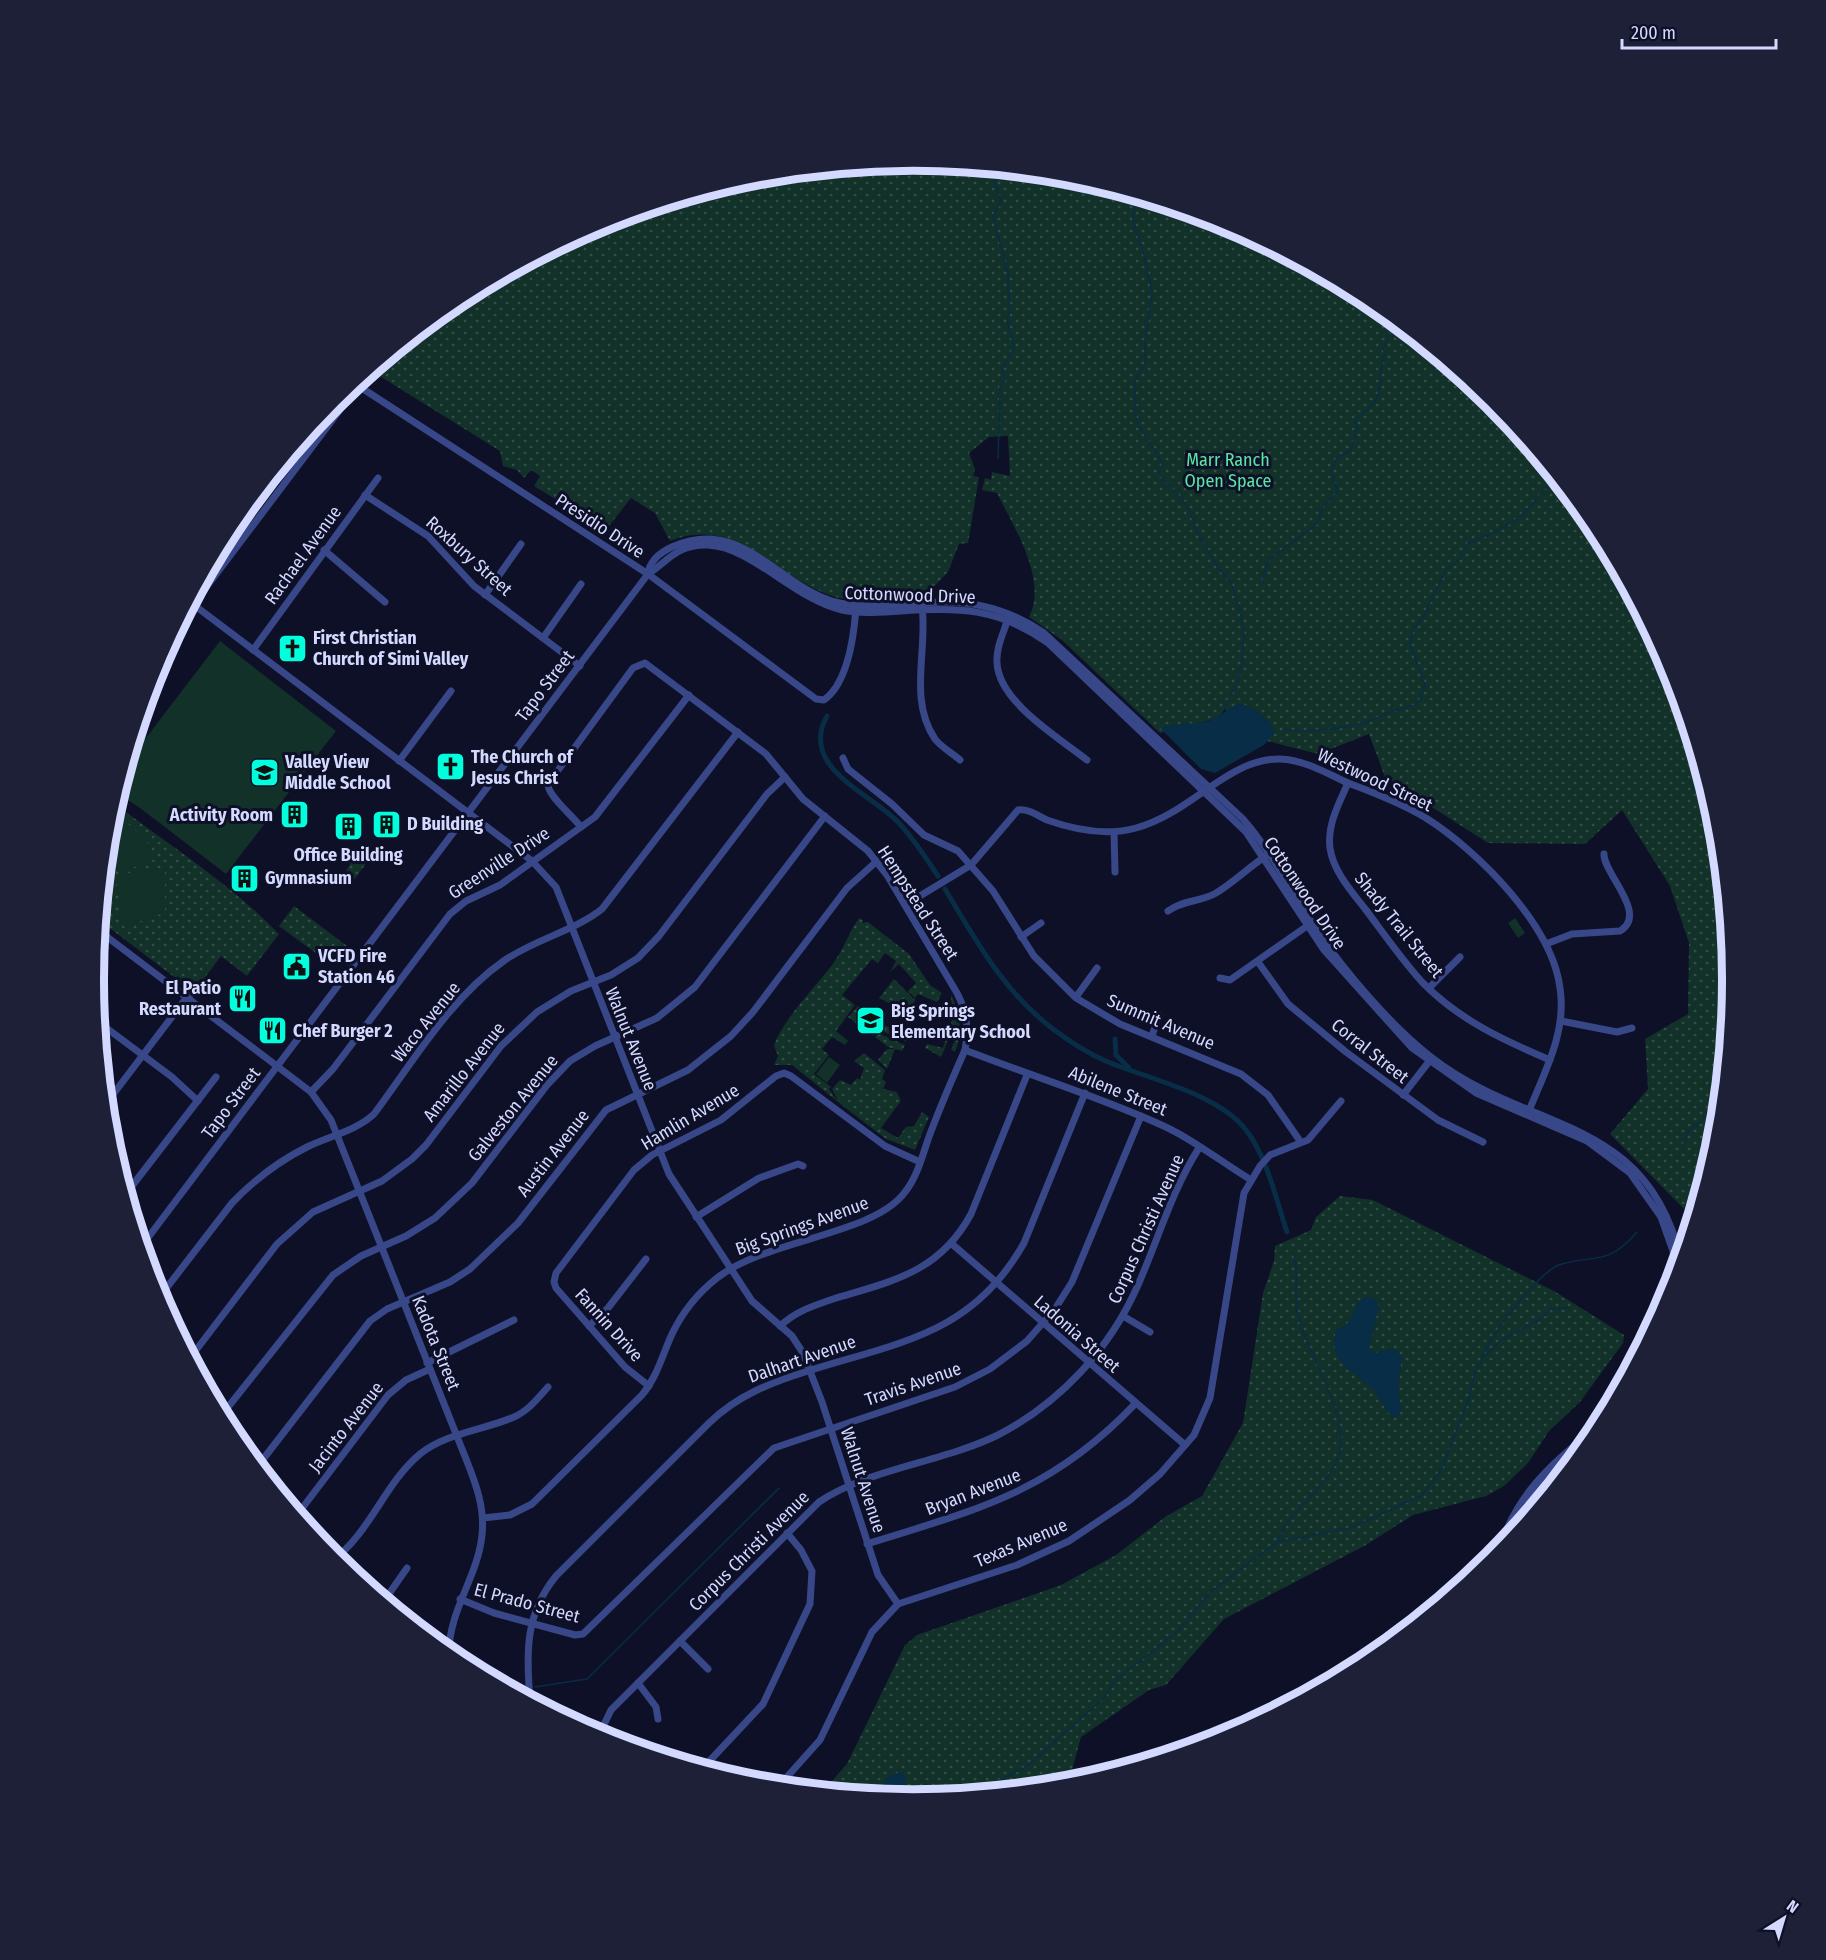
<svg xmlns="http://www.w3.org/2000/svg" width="1826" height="1960" viewBox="0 0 1826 1960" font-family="'Fira Sans Condensed',sans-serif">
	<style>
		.green { fill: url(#green-dots) }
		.pitch { fill: #113129 }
		.water { fill: #082d46 }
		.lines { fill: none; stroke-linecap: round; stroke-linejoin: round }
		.stream { stroke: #082d46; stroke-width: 1.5 }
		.canal { stroke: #082d46; stroke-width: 5 }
		.minor { stroke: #374788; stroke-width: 7 }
		.labels { text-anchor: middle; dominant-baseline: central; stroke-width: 6; stroke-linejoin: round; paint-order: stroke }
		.park-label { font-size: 18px; fill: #5ae5a2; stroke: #0e1027 }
		.street-label { font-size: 18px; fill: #d4d9ff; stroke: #0e1027 }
		.poi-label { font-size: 18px; font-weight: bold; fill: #d4d9ff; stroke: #0e1027; text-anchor: start }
		.rim { fill: none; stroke: #d4d9ff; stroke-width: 8 }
	</style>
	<defs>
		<pattern id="green-dots" width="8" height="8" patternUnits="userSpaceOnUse" patternTransform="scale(1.5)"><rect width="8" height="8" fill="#113129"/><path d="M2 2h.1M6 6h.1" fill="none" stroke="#334e49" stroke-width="1.8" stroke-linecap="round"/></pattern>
	</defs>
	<rect width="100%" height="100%" fill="#0e1027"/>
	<g class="green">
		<path d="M913,160l160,16 154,47 142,75 124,102 102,125 76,142 46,153 16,160 -16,160 -24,78 -83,-84 38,-45 -3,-50 43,-25 1,-71 -19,-57 -48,-76 -37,34 -97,-1 -103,-66 -16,-43 -51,20 -63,-16 -30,-29 -7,9 -58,15 -98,-93 -33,-23c19,-38 -15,-89 -32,-124l-15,-3 3,-12 6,2 1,-8 18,4 -2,-40 -19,1 -20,16 6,16 -2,7 6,1 -11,66 -9,1 -11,28 -19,20 1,6c-34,3 -69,8 -101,-3 -56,-21 -93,-80 -159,-54l-15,-28 -24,-15 -25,32 -72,-44 6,-10 -9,-6 -7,8 -7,-8 -14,-4 -3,-15 -130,-81 88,-72 142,-76 153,-46z"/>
		<path d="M114,803c55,42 117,81 165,131l-32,42 -26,-20 -27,36 -95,-72 10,-100z"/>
		<path d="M366,849l5,4 -4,6 -5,-3 6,5 -15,20 -9,-7 15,-24z"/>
		<path d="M294,906l53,40 -15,19 -53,-39z"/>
		<path d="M859,918l4,2 -1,3 6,-1 41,32 21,31 12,8 -5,9 -19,-8 -3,4 -7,-7 8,-8 -17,-19 -9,8 6,-11 -11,-8 -7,10 -6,-4 -30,36 13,10 -19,26 12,10 -3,4 -13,-8 -10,12 7,6 -15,19 17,13 -2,2 9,13 -46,-37h-18l4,-9 -4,-10c7,-24 42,-60 58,-81 12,-16 16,-31 27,-47z"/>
		<path d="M894,979l21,21 -6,14 -30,-16z"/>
		<path d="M951,995c10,18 12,37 4,57l-4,-2 5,-12 -6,-2 -9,21 -16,-9 2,-4 16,4 9,-28 -4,-2 4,-10z"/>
		<path d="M858,1006l23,18 -8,12 -25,-19z"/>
		<path d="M884,1025l24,11 -2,6 -26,-12z"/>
		<path d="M878,1033l27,12 -3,6 -14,-4 -13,-10z"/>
		<path d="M887,1049h8l-8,20 -9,-9z"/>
		<path d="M864,1053l21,17 -3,9 4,3 -3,7 14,3 4,9 -20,27 17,10 8,-11 8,-1 8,-14 7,5 -14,33 -29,-11 -47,-36 -7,-14 8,-9 11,5 6,-7 3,2 4,-12 -10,-7z"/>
		<path d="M1340,1196l33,4 181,91 70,44 -1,8 -43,59 -31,29 -21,32 -24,23 -18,10 -73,19 -47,30 -142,74 -58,66 -17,5 -68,47 -13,48 -155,15 -90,-9 24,-27 58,-119 12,-10 144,-50 55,-30 49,-38 37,-21 41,-73 20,-130 11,-32 1,-15 36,-16 5,-13z"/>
	</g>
	<g class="pitch">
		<path d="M220,641l116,90 -110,143 -86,-66 -23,-15 9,-29z"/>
		<path d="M127,823l20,17 6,24 -42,7 -4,-3 -2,-14 3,-29z"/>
		<path d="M165,868v42l-9,7 -29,8 -5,-6 -7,-44z"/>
		<path d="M104,873l3,3 6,35 -13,1z"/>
		<path d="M1515,918l10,15 -7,5 -10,-15z"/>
		<path d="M829,1057l11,8 -13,18 -11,-9z"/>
	</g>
	<g class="water">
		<path d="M1243,704c12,5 30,16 31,30l-10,11 -49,28 -14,-4 -41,-41c16,-6 32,-3 48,-7 13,-4 21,-16 35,-17z"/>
		<path d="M1367,1296l8,3 4,8 -10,40 6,6 18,-5 9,8 -4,32 3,24 -7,6c-8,-5 -13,-19 -20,-27 -18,-20 -47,-27 -38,-60l13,-9 10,-20z"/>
		<path d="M899,1772l7,5 -4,22 -25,-2 10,-19z"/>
	</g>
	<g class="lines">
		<g class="stream">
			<path d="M990,168l11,34 -8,14 15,58 2,39 -3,6 7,29 -11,19 2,13 -5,7 -2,71"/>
			<path d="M1140,196l-5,6 -2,19 10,30 9,41 -7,50v21l-10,19 1,39 27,42 -5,10 29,32 13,33 19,31 12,14 9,27 4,24 -2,28 -5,21 -13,26"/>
			<path d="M1263,583l2,-14 5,-10 47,-35 6,-18 15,-13 -7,-21 5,-13 15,-9 6,-23 -2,-7c21,-16 26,-22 26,-48 0,-10 6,-14 2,-24l6,-14 -3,-22"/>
			<path d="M1284,730c28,2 52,0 79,-7 18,-6 33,-15 53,-18l5,-7 4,-13 -15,-42 3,-14 10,-12 23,-47 15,-12 7,-15c49,-18 55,-27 87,-67"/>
			<path d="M1683,1146l5,-15 17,-12 19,-49"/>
			<path d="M1483,1356c5,-19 58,-85 76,-91 36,-12 47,3 78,-33"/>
			<path d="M1277,1541c9,-24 45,-52 58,-76 24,-44 -32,-112 -38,-156 -2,-19 1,-36 -3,-55"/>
			<path d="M535,1687l52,-8 192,-191"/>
			<path d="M511,1690l10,-1"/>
			<path d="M983,1793l10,-10 33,-16 78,-69 10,-15 14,-13 49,-38 32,-39 68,-51 74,-14 71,-33 19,-25 28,-71 6,-28 8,-14 18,-17 41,-22 9,-9 17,-1"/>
		</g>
		<g class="canal">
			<path d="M827,716c-28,50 40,76 69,104 17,17 29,37 42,56"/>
			<path d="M945,889c31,52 59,103 108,140 17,13 36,25 55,33 41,17 111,32 138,68 21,27 30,69 41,102"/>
			<path d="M1115,1039l1,16 13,13"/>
		</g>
		<g class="minor">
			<path d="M354,383l294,191 168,125 8,1c24,-17 30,-65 32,-92"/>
			<path d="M365,495l63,41 46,50 106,80"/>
			<path d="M324,550l61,52"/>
			<path d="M648,574c3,-25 41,-36 63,-35 45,3 78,49 121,62 36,10 72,2 109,1 38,-1 72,10 103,31l199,186c29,33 48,73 73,110 28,42 75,97 115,128 98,77 216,56 250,203"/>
			<path d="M485,595l36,-51"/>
			<path d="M190,602l342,259 24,26 113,287 83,127 40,35 11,17 19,49 56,173 20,29"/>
			<path d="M922,606c6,44 -14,93 13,133 6,8 17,14 25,21"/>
			<path d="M1008,618c-4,15 -12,28 -11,45 2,39 61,74 90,97"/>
			<path d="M177,626l181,-240"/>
			<path d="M543,638l38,-54"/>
			<path d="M253,650l125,-172"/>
			<path d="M843,758l5,11 44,35 32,31 34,16 35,40 41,65 42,42 44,26 121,50 27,21 32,46"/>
			<path d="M399,761l52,-70"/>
			<path d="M1348,783c-9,20 -21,42 -18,65 3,23 22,44 36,62 18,24 36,50 56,72 37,38 81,58 128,78"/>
			<path d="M1114,832l1,40"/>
			<path d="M905,905l66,-40 47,-55c10,-2 20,6 29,10 28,10 60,16 89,8 54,-14 92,-70 144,-69 25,1 46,14 68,24 27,10 53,20 78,35 52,33 126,107 134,170 7,45 -16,85 -32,125"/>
			<path d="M1168,911c14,-11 33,-9 48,-18 18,-11 33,-26 50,-37"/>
			<path d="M98,930l213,162 20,28 135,339c10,25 19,49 16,76 -4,42 -34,76 -33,120"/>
			<path d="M1021,937l20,-14"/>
			<path d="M1546,944l26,-10 48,-3c29,-17 -17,-58 -16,-77"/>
			<path d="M1258,962l30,42 58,48 92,68 45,22"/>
			<path d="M1220,978l10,2 80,-56"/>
			<path d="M1429,988l31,-31"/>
			<path d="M1076,997l21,-29"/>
			<path d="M188,998l8,-11"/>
			<path d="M97,1021l75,56 26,24"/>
			<path d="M1561,1021l56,11 15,-4"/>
			<path d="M1152,1036l7,-21"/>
			<path d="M965,1050c64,25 129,45 192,73 33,14 63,38 94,57"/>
			<path d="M311,1092l22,-23 117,-155 16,-13 34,-16 95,-68 94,-122"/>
			<path d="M1403,1095l28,-36"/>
			<path d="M105,1105l82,-108"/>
			<path d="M125,1195l91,-118"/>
			<path d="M696,1217l63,-39 39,-14 5,2"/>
			<path d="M952,1244l233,201"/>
			<path d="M141,1247l507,-673c21,-14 30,-30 60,-29 44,2 86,54 134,65 19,4 40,2 59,1 58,-4 98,-3 147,32l198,189 78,118 88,98 64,45 111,48 43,32 31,44 12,34 4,23"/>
			<path d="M158,1299l74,-96c22,-23 47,-42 75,-56 22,-11 49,-16 67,-33 39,-52 76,-116 131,-154 31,-21 69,-29 97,-51l136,-177"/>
			<path d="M1123,1316l27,16"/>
			<path d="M589,1326l19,-18 38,-49"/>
			<path d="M780,1326c16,-15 33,-20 53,-27 59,-18 106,-26 138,-85l56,-139"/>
			<path d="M190,1358l87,-114 36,-32 69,-31 30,-22 14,-14 75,-99 36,-34 34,-21 40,-16 27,-17 21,-22 108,-142 18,-17"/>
			<path d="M427,1363l87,-43"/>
			<path d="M649,1386l-24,-19 -69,-79 -2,-6 2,-9 78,-103 18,-15 69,-35 55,-44 8,-3 7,3 94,70 35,16"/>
			<path d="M221,1416l112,-141 28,-19 45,-20 29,-18 37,-35 75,-98 23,-24 25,-15 62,-28 38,-31 130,-171"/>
			<path d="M257,1467l113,-146 17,-12 63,-27 20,-13 48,-46 88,-113 82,-40 43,-34 22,-24 94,-124 30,-27"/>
			<path d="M297,1515l91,-120 18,-15 24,-11"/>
			<path d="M483,1518l27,-3 22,-11 110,-109c15,-18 20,-39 30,-61 10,-21 26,-41 45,-56 50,-39 157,-43 188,-86 13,-16 18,-39 25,-58 11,-29 23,-57 35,-84 4,-21 2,-38 -8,-57l-70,-118 -19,-24 -65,-52 -37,-45 -121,-91 -12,5 -85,116c-1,11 24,31 33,43"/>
			<path d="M1508,1541c17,-46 50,-75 87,-105"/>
			<path d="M867,1544c112,-35 184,-52 268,-140"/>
			<path d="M1498,1553c19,-63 56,-90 104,-131"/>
			<path d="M333,1560c37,-27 52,-77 87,-106 26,-21 64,-24 94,-37 14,-6 24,-19 34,-30"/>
			<path d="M460,1599l34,14 81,22 8,-1 191,-186 181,-61 35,-18 37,-28 28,-32 17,-27 69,-166"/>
			<path d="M384,1601l23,-33"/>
			<path d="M680,1641l28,28"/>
			<path d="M638,1683l18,24 2,12"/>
			<path d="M530,1700c-4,-47 -5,-86 26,-124l153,-153c29,-28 61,-40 99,-52 92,-29 165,-37 216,-128l61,-150"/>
			<path d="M567,1721l33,8"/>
			<path d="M598,1737l13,-27 208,-208c48,-33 124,-40 179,-67 62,-32 112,-86 140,-150 20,-45 34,-95 61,-137"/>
			<path d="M702,1769l61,-65 47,-100 2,-33 -11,-21 -14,-17"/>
			<path d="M778,1787l42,-47 52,-108 26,-28 119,-39 52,-24 61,-41 30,-26 34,-39 16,-37 34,-205 16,-27 10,-11 38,-15 33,-39"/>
		</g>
	</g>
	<defs>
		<symbol id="church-square" viewBox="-11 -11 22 22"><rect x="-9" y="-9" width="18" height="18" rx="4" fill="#0fd" stroke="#0e1027"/><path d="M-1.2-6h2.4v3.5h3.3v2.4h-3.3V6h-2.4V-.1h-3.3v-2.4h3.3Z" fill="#111"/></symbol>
		<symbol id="school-square" viewBox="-11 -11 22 22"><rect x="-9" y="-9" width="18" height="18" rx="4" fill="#0fd" stroke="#0e1027"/><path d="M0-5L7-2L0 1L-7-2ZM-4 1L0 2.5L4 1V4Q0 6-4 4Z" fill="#111"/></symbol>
		<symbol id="building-square" viewBox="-11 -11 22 22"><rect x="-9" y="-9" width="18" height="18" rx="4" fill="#0fd" stroke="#0e1027"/><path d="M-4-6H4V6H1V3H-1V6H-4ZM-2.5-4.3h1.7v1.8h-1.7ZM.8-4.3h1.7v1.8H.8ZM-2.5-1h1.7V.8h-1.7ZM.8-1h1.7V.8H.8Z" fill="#111"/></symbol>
		<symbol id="civic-square" viewBox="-11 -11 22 22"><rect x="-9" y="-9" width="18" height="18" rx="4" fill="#0fd" stroke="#0e1027"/><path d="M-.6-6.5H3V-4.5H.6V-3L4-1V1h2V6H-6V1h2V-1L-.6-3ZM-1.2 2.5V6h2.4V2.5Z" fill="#111"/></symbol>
		<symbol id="restaurant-square" viewBox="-11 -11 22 22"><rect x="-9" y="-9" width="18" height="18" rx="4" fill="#0fd" stroke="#0e1027"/><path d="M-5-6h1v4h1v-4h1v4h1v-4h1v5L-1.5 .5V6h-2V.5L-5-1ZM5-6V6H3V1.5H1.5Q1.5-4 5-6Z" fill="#111"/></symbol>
	</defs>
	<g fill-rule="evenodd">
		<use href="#church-square" x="276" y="632" width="33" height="33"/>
		<use href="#church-square" x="434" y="750" width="33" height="33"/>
		<use href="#school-square" x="248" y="756" width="33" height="33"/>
		<use href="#building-square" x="278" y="798" width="33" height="33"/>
		<use href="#building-square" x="370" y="808" width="33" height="33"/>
		<use href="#building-square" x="332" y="810" width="33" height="33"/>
		<use href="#building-square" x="228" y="862" width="33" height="33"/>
		<use href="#civic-square" x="280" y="950" width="33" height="33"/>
		<use href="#restaurant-square" x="226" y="982" width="33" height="33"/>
		<use href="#school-square" x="854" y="1004" width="33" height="33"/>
		<use href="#restaurant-square" x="256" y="1014" width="33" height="33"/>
	</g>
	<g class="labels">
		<g class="park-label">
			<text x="1228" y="460">Marr Ranch<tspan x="1228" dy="21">Open Space</tspan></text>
		</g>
		<g class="street-label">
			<text transform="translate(600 526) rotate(33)">Presidio Drive</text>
			<text transform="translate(303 555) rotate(-54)">Rachael Avenue</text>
			<text transform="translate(469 556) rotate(42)">Roxbury Street</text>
			<text transform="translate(910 595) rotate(2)">Cottonwood Drive</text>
			<text transform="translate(545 686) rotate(-53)">Tapo Street</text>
			<text transform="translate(1375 780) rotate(25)">Westwood Street</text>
			<text transform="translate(499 863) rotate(-33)">Greenville Drive</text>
			<text transform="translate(1305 893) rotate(56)">Cottonwood Drive</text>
			<text transform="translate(918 903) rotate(57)">Hempstead Street</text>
			<text transform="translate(1399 925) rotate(51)">Shady Trail Street</text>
			<text transform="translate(426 1022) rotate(-51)">Waco Avenue</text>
			<text transform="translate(1161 1022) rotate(23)">Summit Avenue</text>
			<text transform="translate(631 1039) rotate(68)">Walnut Avenue</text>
			<text transform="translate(1370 1051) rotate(38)">Corral Street</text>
			<text transform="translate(464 1072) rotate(-52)">Amarillo Avenue</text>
			<text transform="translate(1118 1091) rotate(22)">Abilene Street</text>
			<text transform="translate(231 1103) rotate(-53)">Tapo Street</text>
			<text transform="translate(513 1108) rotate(-51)">Galveston Avenue</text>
			<text transform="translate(690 1117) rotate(-31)">Hamlin Avenue</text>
			<text transform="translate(553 1153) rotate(-52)">Austin Avenue</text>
			<text transform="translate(802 1226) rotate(-20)">Big Springs Avenue</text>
			<text transform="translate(1146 1229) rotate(-66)">Corpus Christi Avenue</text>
			<text transform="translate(609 1325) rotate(48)">Fannin Drive</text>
			<text transform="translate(1077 1334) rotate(41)">Ladonia Street</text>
			<text transform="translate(436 1343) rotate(68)">Kadota Street</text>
			<text transform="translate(802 1359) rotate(-19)">Dalhart Avenue</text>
			<text transform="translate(913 1384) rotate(-19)">Travis Avenue</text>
			<text transform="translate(346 1427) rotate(-52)">Jacinto Avenue</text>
			<text transform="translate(863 1480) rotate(72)">Walnut Avenue</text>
			<text transform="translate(973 1492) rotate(-21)">Bryan Avenue</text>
			<text transform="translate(1021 1543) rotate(-23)">Texas Avenue</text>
			<text transform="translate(749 1551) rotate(-45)">Corpus Christi Avenue</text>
			<text transform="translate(527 1603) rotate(15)">El Prado Street</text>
		</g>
		<g class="poi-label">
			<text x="313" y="638">First Christian<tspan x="313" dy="21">Church of Simi Valley</tspan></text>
			<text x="471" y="757">The Church of<tspan x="471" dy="21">Jesus Christ</tspan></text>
			<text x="285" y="762">Valley View<tspan x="285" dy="21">Middle School</tspan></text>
			<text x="273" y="815" text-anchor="end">Activity Room</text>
			<text x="407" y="824">D Building</text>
			<text x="348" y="855" text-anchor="middle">Office Building</text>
			<text x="265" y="878">Gymnasium</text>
			<text x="318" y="956">VCFD Fire<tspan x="318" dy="21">Station 46</tspan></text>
			<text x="221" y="988" text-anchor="end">El Patio<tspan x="221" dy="21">Restaurant</tspan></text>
			<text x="891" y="1011">Big Springs<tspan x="891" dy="21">Elementary School</tspan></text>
			<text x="293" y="1031">Chef Burger 2</text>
		</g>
	</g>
	<path d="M0 0H1826V1960H0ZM104 980a809 809 0 1 1 1618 0a809 809 0 1 1-1618 0Z" fill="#1e2038" fill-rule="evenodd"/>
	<path class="rim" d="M104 980a809 809 0 1 1 1618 0a809 809 0 1 1-1618 0Z"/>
	<g transform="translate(1784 1918) rotate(37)" stroke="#0e1027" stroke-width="4.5" paint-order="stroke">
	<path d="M0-4.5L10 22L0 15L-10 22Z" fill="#d4d9ff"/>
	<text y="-9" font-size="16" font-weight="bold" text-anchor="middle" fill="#d4d9ff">N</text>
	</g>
	<path d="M1622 39v9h154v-9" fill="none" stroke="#d4d9ff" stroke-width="3"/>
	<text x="1631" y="39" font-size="18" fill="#d4d9ff" stroke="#0e1027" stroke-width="4.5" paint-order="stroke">200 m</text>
</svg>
